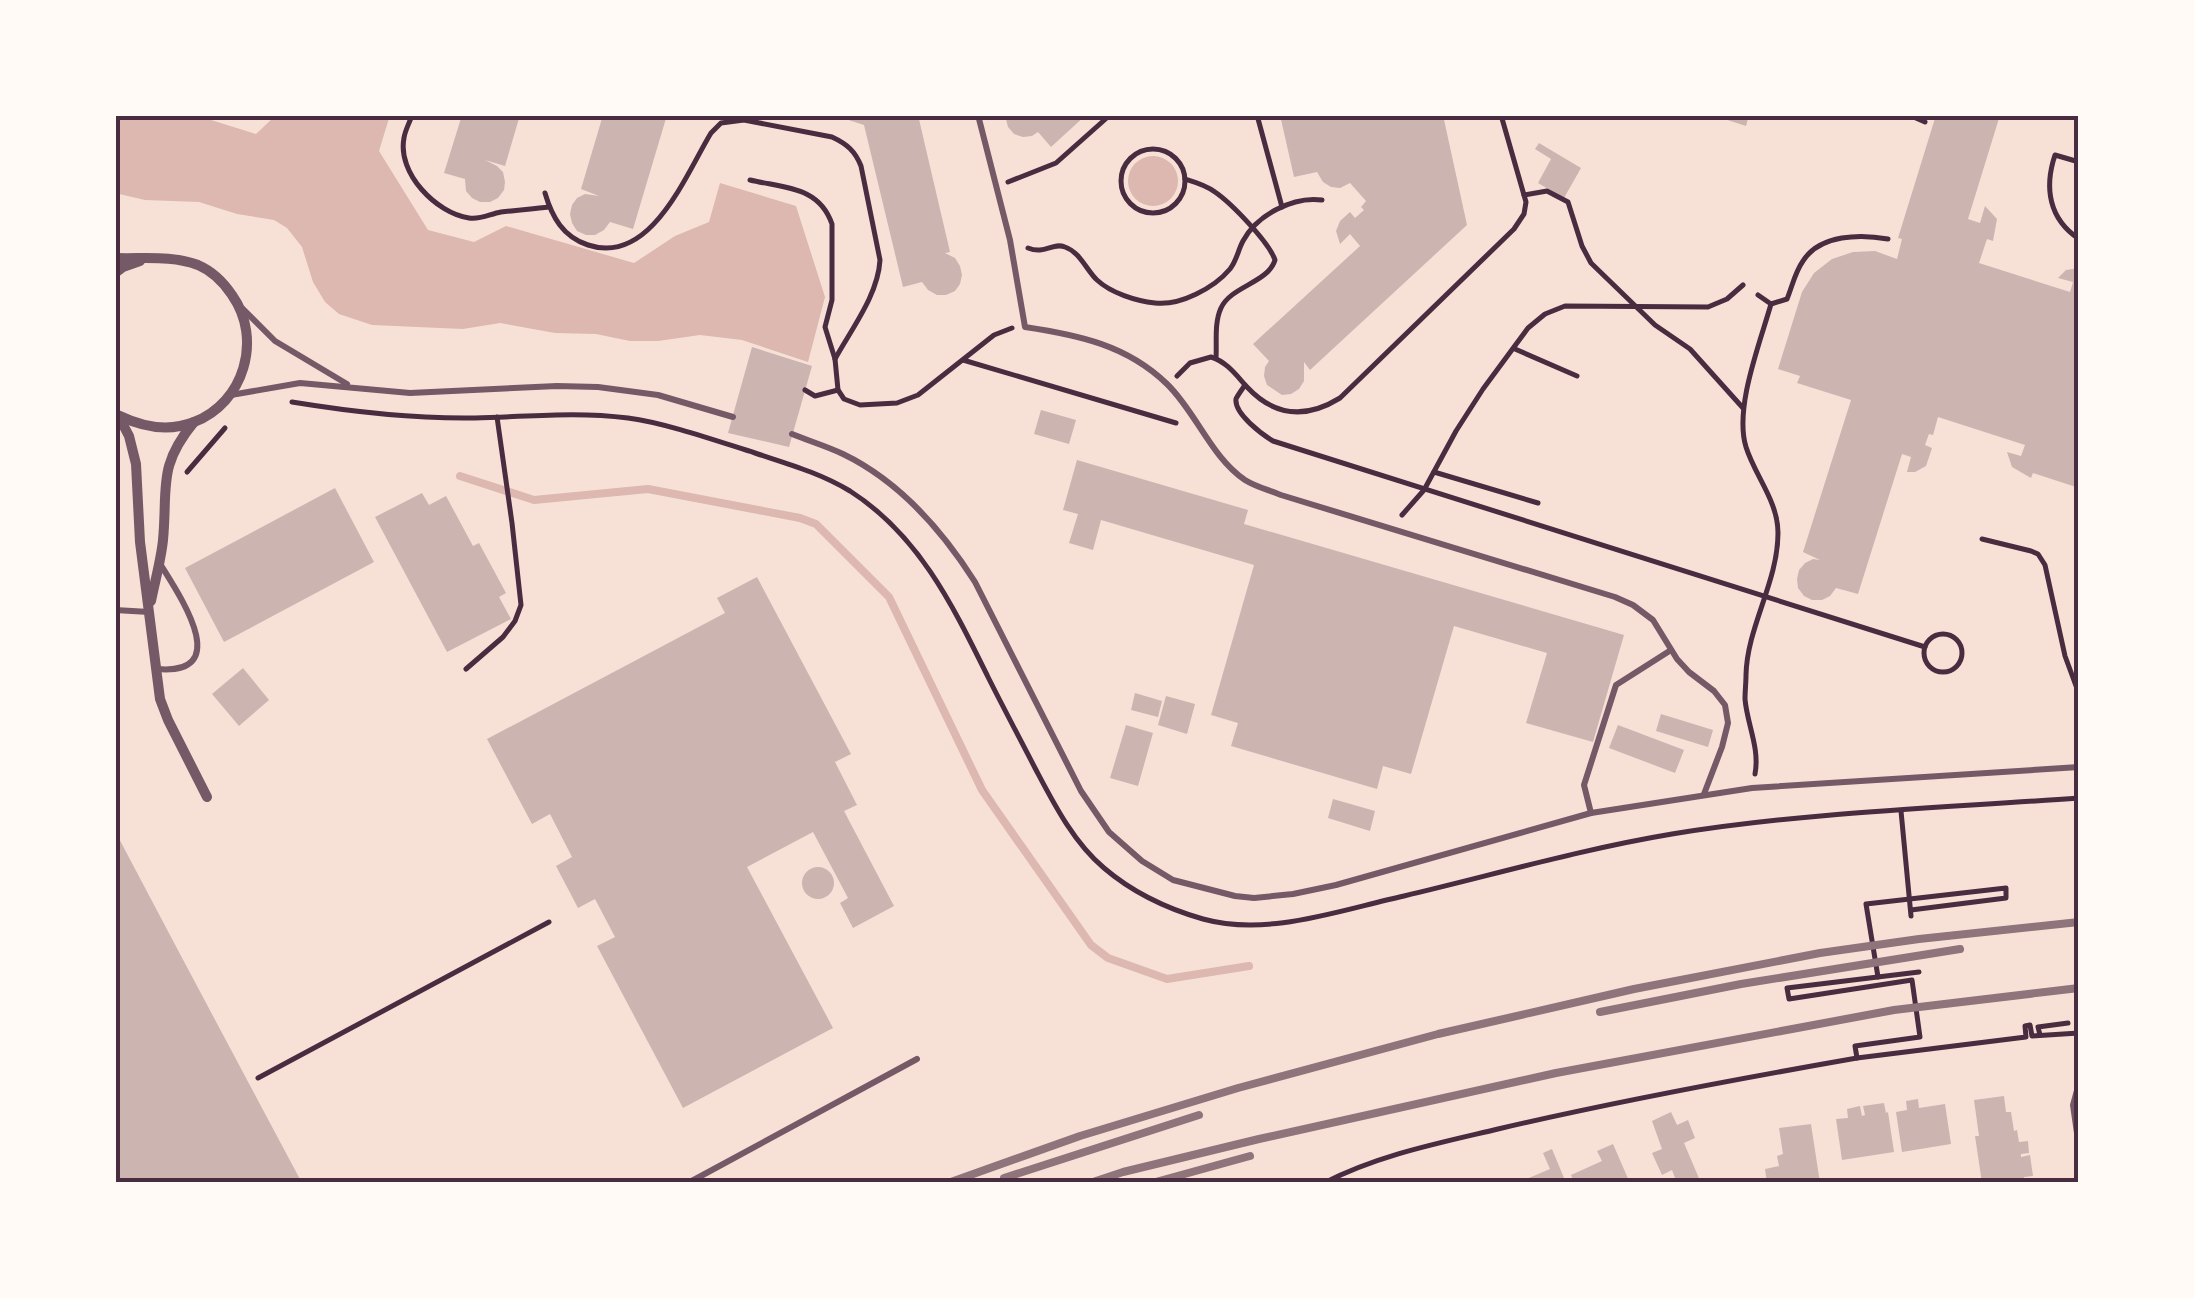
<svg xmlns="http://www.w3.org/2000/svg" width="2194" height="1298" viewBox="0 0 2194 1298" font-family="Overpass,sans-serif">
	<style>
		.water { fill: #dcb8b0 }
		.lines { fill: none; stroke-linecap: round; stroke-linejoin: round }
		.stream { stroke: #dcb8b0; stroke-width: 8 }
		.building { fill: #ccb4b1 }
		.path { stroke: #4a2c40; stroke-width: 5 }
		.service { stroke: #755966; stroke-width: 6 }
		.minor { stroke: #755966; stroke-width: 10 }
		.rail { stroke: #8f747c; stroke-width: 8 }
		.neatline { fill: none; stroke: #4a2c40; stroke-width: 4 }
	</style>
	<rect width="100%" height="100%" fill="#f7e1d7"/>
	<g class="water">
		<path d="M115,115h80l61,19 20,-19h114l-11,36 49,79 46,12 32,-16 128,37 41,-27 34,-14 11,-39 76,23 29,91 -17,65 -66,-22 -42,-5 -42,6h-28l-34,-7 -41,-1 -55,-10 -37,6 -91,-4 -33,-11 -14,-12 -12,-20 -11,-35 -15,-19 -13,-8 -37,-6 -38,-12 -54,-2 -30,-7z"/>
		<circle cx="1153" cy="181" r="25"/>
	</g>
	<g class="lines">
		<path class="stream" d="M460,476l74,24 114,-11 152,29 16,6 73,73 93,193 109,155 17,13 59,21 82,-13"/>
	</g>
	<g class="building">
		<path d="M462,115h58l-15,51 -20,-6 12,6 6,6 2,10 -1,8 -6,8 -8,4h-10l-8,-4 -6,-7 -1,-12 -21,-6z"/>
		<path d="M603,115h64l-34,114 -23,-7 -6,8 -9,5h-9l-9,-4 -5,-8 -2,-9 2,-9 5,-7 8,-4 14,2 -18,-7z"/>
		<path d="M833,115h85l32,137 -5,1 10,5 5,8 2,9 -2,9 -5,7 -9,4h-9l-9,-5 -6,-8 -19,5 -39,-162z"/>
		<path d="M1005,115h81l-35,32 -13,-15 -6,4 -9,1 -9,-3 -6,-7z"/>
		<path d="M1280,115h163l24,110 -157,145 -6,-8v19l-5,8 -8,5 -9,1 -15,-10 -3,-9 1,-9 4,-6 -16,-17 107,-98 -10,-12 -10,10 -4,-13 4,-10 10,-9 5,6 9,-8 -3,-3 5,-6 -16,-18 -10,5 -9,-1 -8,-5 -6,-10 -23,5z"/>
		<path d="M1712,115h37l-3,11z"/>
		<path d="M1936,115h64l-32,104 12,4 5,-17 12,13 -4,22 -6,-2 -8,24 91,29 3,-10 -15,-4 8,-8 13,-2v220l-46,-15 -2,5 -19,-11 -5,-15 14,4 4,-11 -87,-28 -5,18 -4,-1 -4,11 7,3 -6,18 -11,6h-8l4,-15 -9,-3 -44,140 -22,-6 -6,8 -8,4h-10l-8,-4 -6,-8 -1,-9 2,-9 6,-7 8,-4 7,1 -17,-8 48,-152 -54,-17 3,-7 -22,-7 24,-77 12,-19 18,-14 21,-7 22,-1 22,8 5,-20 -4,-1z"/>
		<path d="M1539,143l42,25 -17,30 -26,-15 13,-24 -16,-10z"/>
		<path d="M752,347l60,19 -23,81 -61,-14z"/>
		<path d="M1041,410l35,10 -7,24 -35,-10z"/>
		<path d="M1077,460l171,50 -4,14 380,111 -31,107 -67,-19 21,-70 -93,-27 -43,148 -28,-8 -6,23 -146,-43 7,-23 -27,-8 43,-150 -153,-45 -8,30 -24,-7 9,-29 -15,-4z"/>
		<path d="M335,488l39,74 -150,80 -39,-74z"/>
		<path d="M422,493l7,12 17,-9 27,50 6,-3 27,50 -7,4 12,22 -64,33 -72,-135z"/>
		<path d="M757,577l94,177 -16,8 22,43 -13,6 50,95 -41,22 -13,-25 8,-5 -35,-66 -66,35 86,161 -150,80 -86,-162 18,-9 -20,-38 -17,9 -22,-42 16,-9 -22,-43 -18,10 -45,-85 238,-126 -8,-15z"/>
		<path d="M243,668l26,32 -30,26 -27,-32z"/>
		<path d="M1135,693l27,8 -4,16 -27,-7z"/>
		<path d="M1166,696l29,8 -8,30 -29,-9z"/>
		<path d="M1661,714l52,16 -5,17 -52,-16z"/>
		<path d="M1126,725l27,8 -15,53 -28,-8z"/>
		<path d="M1618,725l66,25 -9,23 -66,-25z"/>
		<path d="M1333,799l42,12 -5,20 -42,-13z"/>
		<path d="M115,831l65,123 122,229h-187z"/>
		<circle cx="818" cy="883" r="16"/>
		<path d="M2004,1096l2,16h5l3,19 3,-1 2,12 9,-1 1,12 -8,1v3l9,-2 3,21 -9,1v3l-18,3h-24l-7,-47h4l-5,-36z"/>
		<path d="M1918,1099l1,9 26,-4 6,40 -49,8 -6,-40 11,-2 -1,-9z"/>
		<path d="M1884,1103l2,10 2,-1 6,40 -52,8 -6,-41 12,-1 -1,-9 13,-3 2,10 3,-1 -2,-9z"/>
		<path d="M1671,1112l6,13 11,-5 7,18 -11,5 17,40h-24l-5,-13 -10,5 -10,-22 10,-4 -10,-28z"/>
		<path d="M1811,1124l9,59h-53l-2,-14 14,-3 -2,-10 6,-2 -4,-26z"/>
		<path d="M1613,1144l17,39h-56l-3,-8 31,-14 -5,-10z"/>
		<path d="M1552,1149l12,29 -9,5h-38l33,-14 -7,-16z"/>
	</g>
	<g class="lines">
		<g class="path">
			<path d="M412,115c-2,7 -7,15 -8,23 -7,35 32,75 65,80 11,2 21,-4 32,-6 15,-2 32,-3 48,-5"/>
			<path d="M1257,115l25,92"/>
			<path d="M1909,115l16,7"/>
			<path d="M2067,115l12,3"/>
			<circle cx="1153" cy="181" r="32"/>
			<path d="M2079,162l-24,-7c-11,33 -6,64 24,84"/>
			<path d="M1185,179c10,3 21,6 30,13 16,11 54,50 60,68 -7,23 -44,26 -54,48 -7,15 -4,35 -5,50"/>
			<path d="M750,180c34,8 69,6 82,44v76l-7,27 10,32 3,31 6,9 16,6 37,-2 21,-8 76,-60 18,-7"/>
			<path d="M1008,182l48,-19 54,-48"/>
			<path d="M545,193c7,24 18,44 43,52 63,21 98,-71 123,-112l10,-10 23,-3 88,17c15,7 23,14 29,29l19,94c-2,35 -28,68 -45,99"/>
			<path d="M1524,195l23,-4 21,11 14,44 9,17 64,62 35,24 53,59"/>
			<path d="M1028,248c17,7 24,-6 37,-1 15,5 22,24 32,33 14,13 39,21 58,23 25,3 59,-15 75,-34 7,-9 8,-19 13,-28 14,-26 50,-45 79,-41"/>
			<path d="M1758,295l13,9"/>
			<path d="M1515,349l62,27"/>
			<path d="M963,360l213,63"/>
			<path d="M1177,376l13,-13 21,-6c16,5 25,18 36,30 28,30 59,32 93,11l174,-169 10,-15 2,-12 -25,-87"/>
			<path d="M1245,385c-2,3 -8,11 -9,14 -2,15 27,36 37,42l652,206"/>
			<path d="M805,390l10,6 23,-6"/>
			<path d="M292,402c61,10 121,17 183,16 52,-1 99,-7 153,0 38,5 89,23 127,35 33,11 65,20 95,38 69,44 103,115 138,186 15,30 31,60 47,91 18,34 38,74 69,100 28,24 64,41 99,51 65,18 137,-9 201,-23 89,-21 178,-47 268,-62 134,-22 272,-26 407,-36"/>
			<path d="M187,472l38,-44"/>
			<path d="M1434,472l104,31"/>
			<path d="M1402,515l22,-25 32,-59 27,-42 45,-61 17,-14 20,-8 143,1 19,-8 16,-14"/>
			<path d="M1982,539l49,12 7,3 7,11 20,91 14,38"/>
			<circle cx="1943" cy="653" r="19"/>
			<path d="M466,669l37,-32 12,-16 6,-16 -9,-82 -15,-106"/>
			<path d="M1755,774c5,-26 -8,-50 -10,-75 0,-8 1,-16 1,-24 1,-48 32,-93 32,-142 0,-32 -23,-57 -32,-86 -12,-39 14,-104 25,-143l16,-5c5,-12 8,-27 16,-38 17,-27 58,-27 85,-22"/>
			<path d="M1901,811l10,105"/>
			<path d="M1878,977l-12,-73 140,-16v10l-95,12"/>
			<path d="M2040,1035l-2,-8 30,-4"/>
			<path d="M1857,1058l169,-21 -1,-11 5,-1 2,11 47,-3"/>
			<path d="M258,1078l291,-156"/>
			<path d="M1324,1183c54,-28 115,-40 174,-54 119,-28 239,-50 359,-71l-2,-12 65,-9 -8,-57 -123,19 -2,-11 132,-16"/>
		</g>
		<g class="service">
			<path d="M978,115l32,125 15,87c53,8 102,18 142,57 29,28 44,73 78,96 11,7 24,10 36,15l334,102 18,8 20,15 24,39 12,13 25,19 11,14 3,18 -6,24 -18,47"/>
			<path d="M241,307l34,34 72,43"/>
			<path d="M231,395l69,-12 110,10 147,-7 41,1 60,8 75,22"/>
			<path d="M792,434c17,7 34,12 51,20 56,27 99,76 132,128l106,209 28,41 33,29 31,19 62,16 19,2 39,-4 43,-9 255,-72 161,-25 327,-21"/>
			<path d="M115,610l34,2"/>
			<path d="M157,669c79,7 21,-76 2,-107"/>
			<path d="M1591,813l-7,-28 32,-100 55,-35"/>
			<path d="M2079,1083l-6,22 4,28h2"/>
			<path d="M2077,1133l1,50"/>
			<path d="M688,1183l229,-124"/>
		</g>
		<g class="minor">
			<path d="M115,258c28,1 57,-3 83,7 14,6 26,18 34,30 31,44 12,108 -38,127 -25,10 -51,5 -74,-6"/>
			<path d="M115,273l8,-6 17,-6"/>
			<path d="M118,415l11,21 7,28 4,78 20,157 8,21 39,77"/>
			<path d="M151,601c4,-20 10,-41 12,-61 5,-53 -6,-73 31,-118"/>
		</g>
		<g class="rail">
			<path d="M1600,1012l141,-28 219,-35"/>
			<path d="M1004,1178l195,-63"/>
			<path d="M948,1183l132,-47 158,-48 200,-54 196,-45 186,-36 99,-14 160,-17"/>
			<path d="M1090,1183l33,-11 136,-33 297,-66 338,-63 185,-22"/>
			<path d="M1152,1183l98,-27"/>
		</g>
	</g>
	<rect width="2194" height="1298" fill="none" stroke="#fffaf5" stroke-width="235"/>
	<rect x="118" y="118" width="1958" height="1062" class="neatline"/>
</svg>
